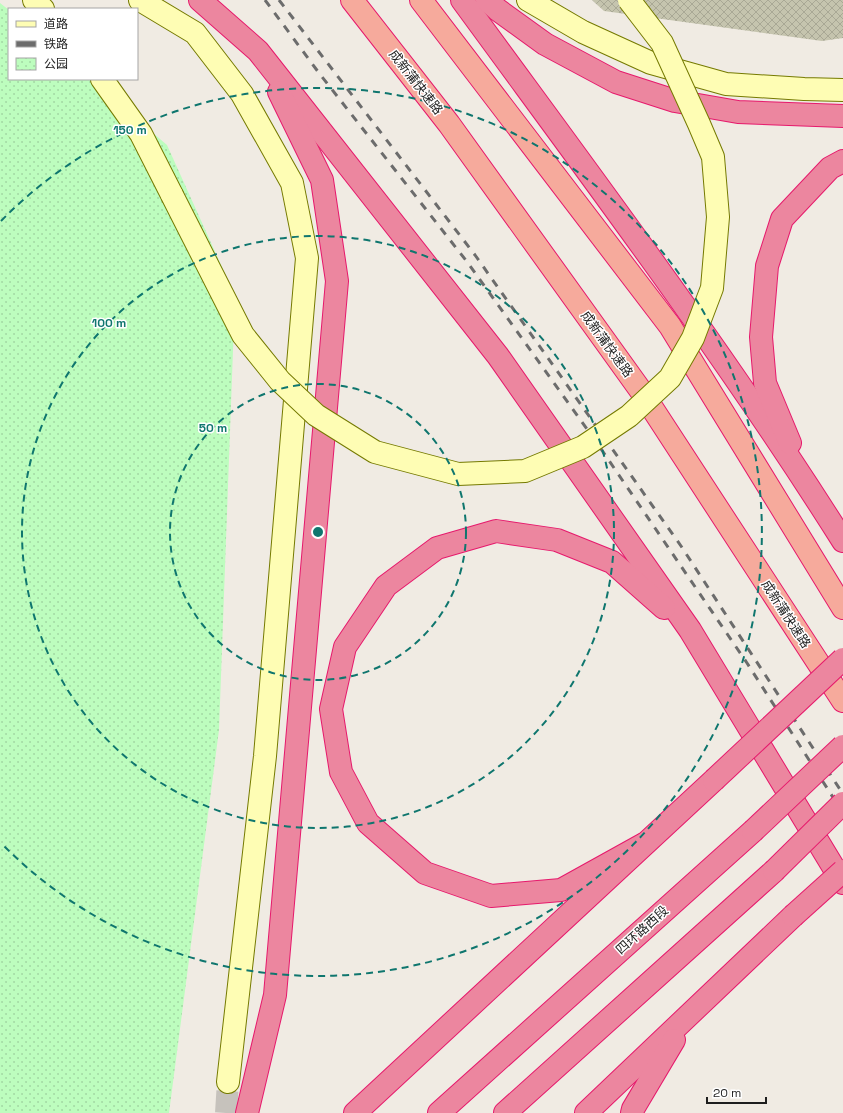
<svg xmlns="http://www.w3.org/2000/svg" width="843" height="1113" viewBox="0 0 843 1113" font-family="'Space Grotesk','Noto Sans SC',sans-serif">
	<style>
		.construction { fill: url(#construction-cross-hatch) }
		.park { fill: url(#park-dots) }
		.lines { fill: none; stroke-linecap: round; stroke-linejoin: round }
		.secondary-tunnel { stroke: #c6c2bc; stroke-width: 22; stroke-dasharray: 22 11; stroke-linecap: butt }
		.secondary-casing { stroke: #757a00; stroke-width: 24 }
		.trunk-casing { stroke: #e6196c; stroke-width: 24 }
		.motorway-casing { stroke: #e6196c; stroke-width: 24 }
		.secondary { stroke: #fefdb4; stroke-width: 22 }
		.trunk { stroke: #f6aa9c; stroke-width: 22 }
		.motorway { stroke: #ec869f; stroke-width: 22 }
		.rail { stroke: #6c6c6c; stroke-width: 3; stroke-dasharray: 8 8; stroke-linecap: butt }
		.secondary-bridge-casing { stroke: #757a00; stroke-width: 24; stroke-linecap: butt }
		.motorway-bridge-casing { stroke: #e6196c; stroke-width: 24; stroke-linecap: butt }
		.secondary-bridge { stroke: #fefdb4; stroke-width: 22 }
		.motorway-bridge { stroke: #ec869f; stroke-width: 22 }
		.ring { fill: none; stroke: #0f766e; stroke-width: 2; stroke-dasharray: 7 5 }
		.labels { text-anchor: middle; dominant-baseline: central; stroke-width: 3; stroke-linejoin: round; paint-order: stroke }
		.street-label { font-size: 13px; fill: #1e1e1e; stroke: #fff }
		.centre { fill: #0f766e; stroke: #fff; stroke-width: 2 }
		.ring-label { font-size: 12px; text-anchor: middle; font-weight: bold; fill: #0f766e; stroke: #fff; stroke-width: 3; stroke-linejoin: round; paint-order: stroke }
	</style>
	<defs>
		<pattern id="construction-cross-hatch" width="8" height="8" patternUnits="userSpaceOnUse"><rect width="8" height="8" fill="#c5c4ae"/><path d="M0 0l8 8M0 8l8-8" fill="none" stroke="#a9a895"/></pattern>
		<pattern id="park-dots" width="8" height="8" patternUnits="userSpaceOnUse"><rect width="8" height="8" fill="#bdfdbe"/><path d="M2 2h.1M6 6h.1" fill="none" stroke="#a2d8a3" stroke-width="1.8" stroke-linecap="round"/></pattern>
	</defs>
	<rect width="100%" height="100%" fill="#f0ebe3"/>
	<path class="construction" d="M592,0h251v38l-21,3 -218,-30z"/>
	<path class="park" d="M0,3l9,7v69h81l77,66 68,151 -16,434 -50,383h-169z"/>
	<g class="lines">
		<path class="secondary-tunnel" d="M226,1113l2,-31"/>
		<defs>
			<g id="secondary">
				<path d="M34,0l9,9"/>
				<path d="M140,0l55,33 47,61 50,89 15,75 -42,498 -37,326"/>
				<path d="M528,0l55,32 68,31 75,21 78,5 39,1"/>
				<path d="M102,79l39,55 31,61"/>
			</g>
			<g id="trunk">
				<path d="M352,0l97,124 192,267 202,310"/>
				<path d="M421,0l249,326 173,282"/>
			</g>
			<g id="motorway">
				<path d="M200,0l58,51 240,305 192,274 153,253"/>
				<path d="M462,0c130,178 263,354 381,541"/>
				<path d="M487,0l11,10 47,34 71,38 59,19 63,11 105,4"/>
				<path d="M790,443l-25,-60 -4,-46 6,-71 15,-47 48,-51 13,-7"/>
				<path d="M644,844l-83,46 -70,6 -66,-23 -57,-50 -27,-51 -10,-63 14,-62 41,-61 51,-38 59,-17 61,9 55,22 52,46"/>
				<path d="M247,1113l28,-118 62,-714 -15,-101 -43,-88"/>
				<path d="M355,1113l359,-333"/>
				<path d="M439,1113l314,-282"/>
				<path d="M505,1113l269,-242"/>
				<path d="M586,1113l207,-197"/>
				<path d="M632,1113l1,-4 41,-69"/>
			</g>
		</defs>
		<use href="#secondary" class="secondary-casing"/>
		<use href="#trunk" class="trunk-casing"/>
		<use href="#motorway" class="motorway-casing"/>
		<use href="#secondary" class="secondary"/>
		<use href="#trunk" class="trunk"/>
		<use href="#motorway" class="motorway"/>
		<g class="rail">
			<path d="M265,0l54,73 149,190 129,180 150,220 96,150"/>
			<path d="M279,0l196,255 206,291 162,248"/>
		</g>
		<defs>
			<path id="secondary-bridge" d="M172,195l71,140 37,46 36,34 59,37 83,22 67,-3 58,-24 46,-31 41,-38 23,-40 19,-50 6,-71 -5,-60 -14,-33 -37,-81 -33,-43"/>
			<g id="motorway-bridge">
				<path d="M714,780l129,-121"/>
				<path d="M753,831l90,-85"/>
				<path d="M774,871l69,-68"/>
				<path d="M793,916l50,-45"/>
			</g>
		</defs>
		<use href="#secondary-bridge" class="secondary-bridge-casing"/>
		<use href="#motorway-bridge" class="motorway-bridge-casing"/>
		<use href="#secondary-bridge" class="secondary-bridge"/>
		<use href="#motorway-bridge" class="motorway-bridge"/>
	</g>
	<g class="ring">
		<circle cx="318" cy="532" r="148"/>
		<circle cx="318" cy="532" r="296"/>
		<path d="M1 221A444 444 0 1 1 1 843"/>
	</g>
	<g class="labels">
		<g class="street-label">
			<text transform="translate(416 82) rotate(52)">成新蒲快速路</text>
			<text transform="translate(607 344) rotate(54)">成新蒲快速路</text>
			<text transform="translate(786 614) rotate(57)">成新蒲快速路</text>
			<text transform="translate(642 930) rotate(-42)">四环路西段</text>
		</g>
	</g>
	<circle cx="318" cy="532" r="6" class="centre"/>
	<g class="ring-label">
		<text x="130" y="134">150 m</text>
		<text x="109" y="327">100 m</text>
		<text x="213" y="432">50 m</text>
	</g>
	<rect x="8" y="8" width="130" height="72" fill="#ffffff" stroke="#a5a5a5"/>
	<rect x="16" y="21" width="20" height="6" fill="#fefdb4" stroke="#a5a5a5"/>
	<text x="44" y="28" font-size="12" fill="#1e1e1e">道路</text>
	<rect x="16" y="41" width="20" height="6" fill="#6c6c6c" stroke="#a5a5a5"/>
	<text x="44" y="48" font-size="12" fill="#1e1e1e">铁路</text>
	<rect x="16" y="58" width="20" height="12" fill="url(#park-dots)" stroke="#a5a5a5"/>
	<text x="44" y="68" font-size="12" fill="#1e1e1e">公园</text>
	<path d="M707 1097v6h59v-6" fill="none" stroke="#1e1e1e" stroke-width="2"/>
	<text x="713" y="1097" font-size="12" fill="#1e1e1e" stroke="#ffffff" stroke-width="3" paint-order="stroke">20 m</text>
</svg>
